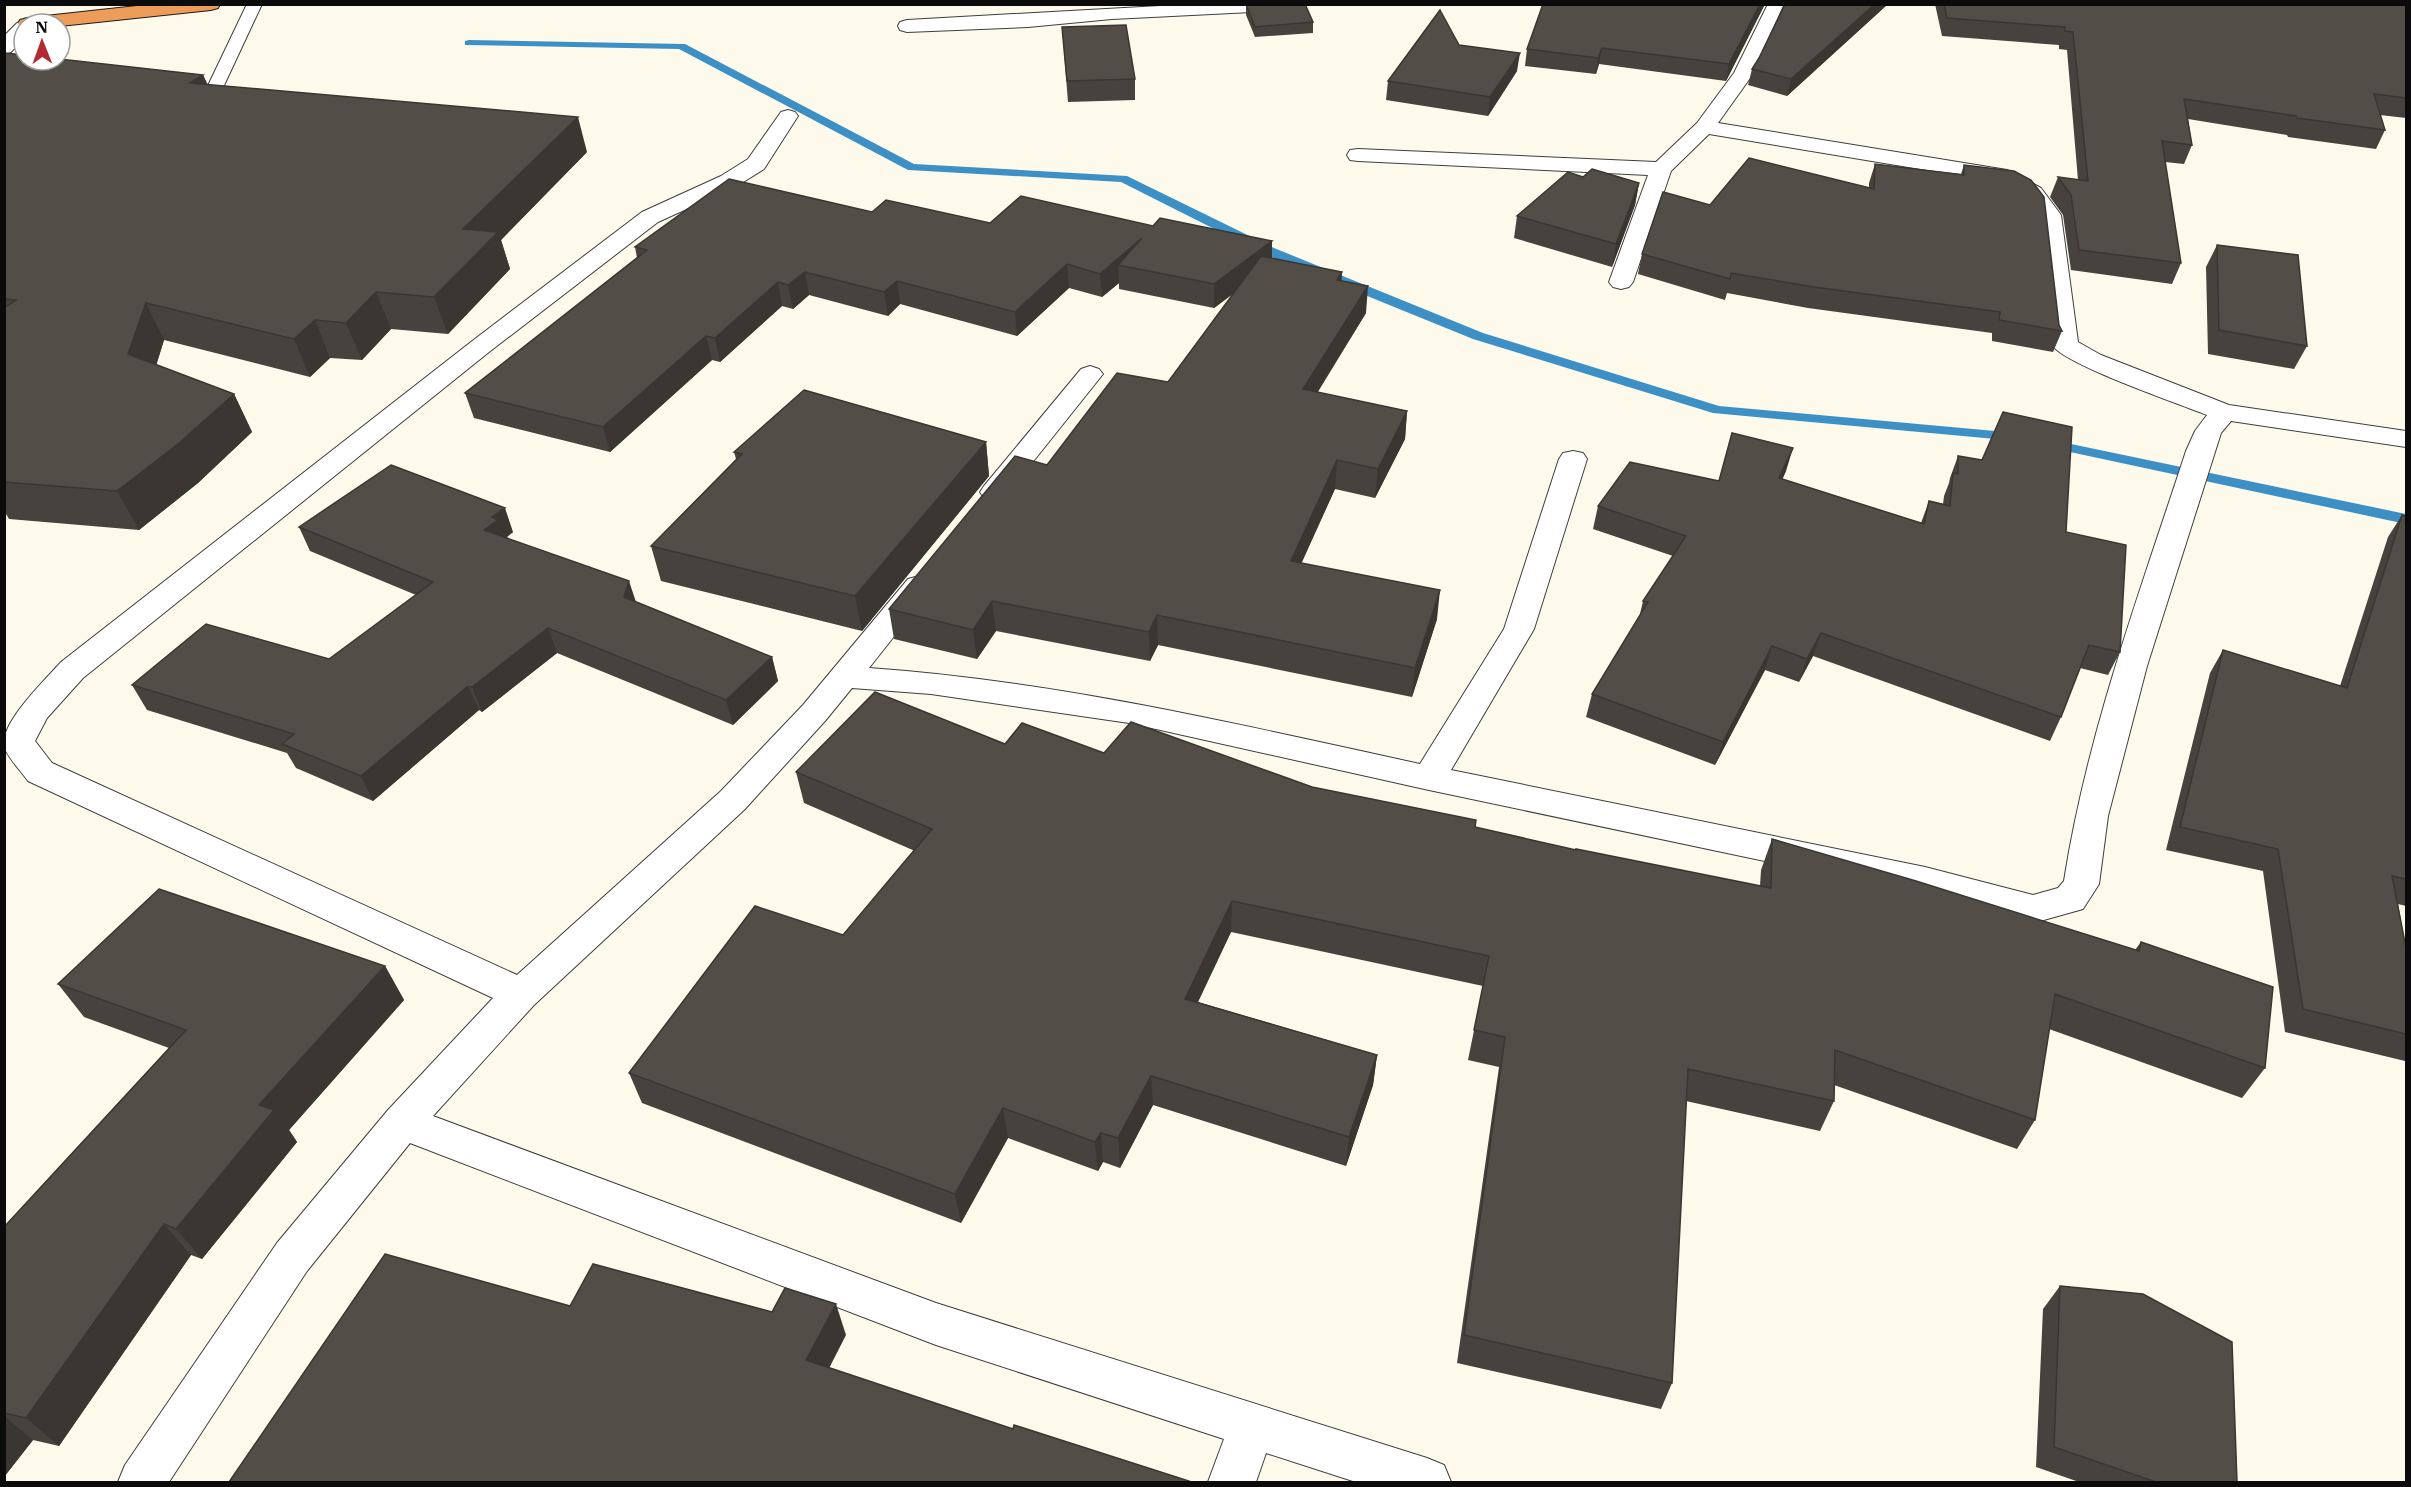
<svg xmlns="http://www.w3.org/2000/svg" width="2411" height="1487" viewBox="0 0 2411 1487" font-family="'IBM Plex Serif',serif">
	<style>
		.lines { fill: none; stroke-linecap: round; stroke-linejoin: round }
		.stream { fill: #3d90c6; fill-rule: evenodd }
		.lane-casing { stroke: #3e3e3e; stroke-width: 2 }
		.street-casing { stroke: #3e3e3e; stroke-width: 2 }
		.highway-casing { stroke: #1c1c1c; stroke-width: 2 }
		.lane { fill: #fff; fill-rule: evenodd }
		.street { fill: #fff; fill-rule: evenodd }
		.highway { fill: #ed9c5a; fill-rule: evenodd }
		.wall { fill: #47423e }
		.shaded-wall { fill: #3a3632 }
		.building { fill: #534d48; stroke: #3a3632; stroke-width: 1.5 }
	</style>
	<rect width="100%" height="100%" fill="#fefaeb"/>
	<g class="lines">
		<g class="stream">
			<path d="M469,40l216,4 229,120 213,12 147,72 209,85 236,73 298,27 7,4 -7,4 -304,-28 -240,-74 -209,-85 -143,-72 -213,-12 -229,-121 -214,-4v-4z"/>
			<path d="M2047,439l359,75v10l-364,-78 -2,-3z"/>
		</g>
		<defs>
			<path id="lane" d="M247,4h15l-42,90 -8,5 -6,-1 -2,-4z"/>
			<g id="street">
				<path d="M1196,4h107l-2,4 -7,2 -182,9 -84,8 -121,5 -7,-2 -2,-4 2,-4 7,-2z"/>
				<path d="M1768,4h18l-33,70 -35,49 289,47 34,18 20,27 17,127 23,13 128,50 177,26v16l-175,-26 -10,12 -74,233 -39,150 -9,68 -16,25 -50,14 -108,-28 -496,-105 -300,-67 -198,-29 -79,-6 -27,33 -80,88 -211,196 -101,111 503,187 491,155 17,7 7,17h-95l-90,-29 -10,29h-48l16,-43 -288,-94 -526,-202 -103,128 -138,211h-51l7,-17 152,-222 111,-133 105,-112 -465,-217c-7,-10 -21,-24 -24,-35 -4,-23 42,-67 57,-84l410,-320 171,-130 79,-36 27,-17 33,-47 7,-2 7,2 3,4 -34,53 -27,17 -79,36 -169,130 -406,326 -36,40 -12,23 17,22 465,212 204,-184 82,-86 105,-126 11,-3 11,3 4,7 -65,82c187,13 368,56 551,96l84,-135 55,-170 4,-6 10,-2 10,2 4,6 -53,170 -83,141 474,97 108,28 25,-7 6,-7c23,-148 76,-289 122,-430l9,-20 12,-16c-27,-11 -141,-50 -154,-69l-14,-130 -14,-18 -32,-17 -284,-47 -38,37 -38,111 -4,5 -8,2 -8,-2 -4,-5 39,-107 -290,-14 -8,-1 -3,-5 3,-5 8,-1 298,13 41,-39 37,-50z"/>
				<path d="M24,21l7,3h-7v14l-13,14 -7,2v-18l13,-13z"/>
				<path d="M1090,366l9,3 4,5 -99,124 -10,2 -10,-2 -4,-6 4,-6 97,-117z"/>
			</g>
			<path id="highway" d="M155,4h65l-2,4 -7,2 -151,16v-2h-36v5l-6,-5 2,-4 7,-2z"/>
		</defs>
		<use href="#lane" class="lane-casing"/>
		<use href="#street" class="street-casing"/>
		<use href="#highway" class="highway-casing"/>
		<use href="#lane" class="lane"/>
		<use href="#street" class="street"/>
		<use href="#highway" class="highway"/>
	</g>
	<g class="wall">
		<path d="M1246,4l67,18v11l-58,4 -9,-22z"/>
		<path d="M1543,4h222l-39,77 -127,-17 -3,10 -71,-8 2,-17z"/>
		<path d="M1784,4h104l-101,92 -39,-11 4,-16 7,-11z"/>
		<path d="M1935,4h471v114l-26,-3 5,15 -9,19 -88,-12 -1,-2 -99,-16 4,26 -8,19 -19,-2 16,101 -9,21 -101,-14 -8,-55 -13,-18 8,-20 20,3 -11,-130 -8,-1v-4l-117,-9z"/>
		<path d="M1062,27l73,52v21l-67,2z"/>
		<path d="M1459,45l58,26 -29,45 -102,-16 2,-19z"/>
		<path d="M4,53l199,22 5,10 379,67 -86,88 9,29 -62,65 -57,-5 -29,31 -32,-2 -20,19 -146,-37 -8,25 78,29 18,38 -54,51 -59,47 -130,-11 -3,-5h-2z"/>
		<path d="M1875,164l86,10 3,-9 98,166 -9,21 -61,-11v-8l-184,-25 -81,-15 -2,7 -87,-26 4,-20 68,-49 159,-17v-5z"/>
		<path d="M1583,177l56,6 -4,22 -23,62 -98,-29 3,-22z"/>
		<path d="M872,212l118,11 163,3 119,15v17l70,22 24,33 -49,79 90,19 -2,28 -30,59 -40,-9 -34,74 136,56 -25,78 -254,-52 -8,16 -154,-30 -19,28 -83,-20 -5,-30 158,-144 121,-83 67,-90 -21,16 -95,-19v-6l-17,14 -33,-9 -52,48 -117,-32 -12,12 -79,-21 -16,14 -11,-3 -62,56 -8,-2 -102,92 -136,-34 -9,-25 172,-135 -2,-11z"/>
		<path d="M2217,245l90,101 -13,23 -86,-15 -2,-87z"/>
		<path d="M986,442l3,34 -127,155 -201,-50 -10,-35 85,-87 -2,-7z"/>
		<path d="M1958,456l108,76 54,120 -12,23 -28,-7 -19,49 -11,24 -237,-85 -14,26 -34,-12 -50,95 -129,-48 6,-23 47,-76 4,-17 30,-45 -80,-27 5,-23 121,-25 67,-10 -4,8 139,44 8,-22 14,3 1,-8 5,-13 1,-5z"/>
		<path d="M2402,515l4,1v390l-8,-2 8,44v111l-1,2 -120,-29 -22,-161 -97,-21 44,-177 13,-23 117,36 48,-149z"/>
		<path d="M299,527l214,5 -7,6 130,64 136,55 6,24 -45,44 -176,-72 -75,59 -3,-2 -106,91 -77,-33 -9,-15 -140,-43 -15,-25 197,-26 87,-64 -106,-44z"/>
		<path d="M1005,744l99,9 208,34 164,33 -1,7 101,23 184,36 1,-16 11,-31 363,111 6,-8 124,126 -23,30 -193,-69 -14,91 -18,29 -183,-64v16l-14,30 -134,-30 -14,282 -11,26 -204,-46 42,-296 -31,-7 15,-74 -252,-54 -33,70 179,53 -4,30 -27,81 -193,-61 -33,63 -17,-6 -5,9 -90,-33 -47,85 -319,-120 -13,-30 214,-138 72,-84 -111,-48 -8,-31z"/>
		<path d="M385,966l19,34 -115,130 8,12 -95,117 -11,-4 -132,191 -26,-6 -29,37v-250l165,-179 -85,-31 -26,-33z"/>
		<path d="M2060,1286l177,196h-158l-43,-15 7,-158z"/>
	</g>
	<g class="shaded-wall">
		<path d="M1760,4h5l-39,77 3,-17z"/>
		<path d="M1875,4h13l-101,92 4,-17z"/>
		<path d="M1602,48l-3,16 -3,10 2,-16z"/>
		<path d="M1520,53l-3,18 -29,45 2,-19z"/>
		<path d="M203,75l15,34 -28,-26z"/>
		<path d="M578,117l9,35 -86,88 9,29 -62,65 -14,-37 29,-68z"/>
		<path d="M1639,183l-4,22 -23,62 4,-23z"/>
		<path d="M1142,238l-24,27 1,18 -17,14 -2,-23z"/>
		<path d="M1272,241v24l-58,43v-24z"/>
		<path d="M1067,264l2,24 -52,48 -2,-24z"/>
		<path d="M805,272l4,23 -16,14 -5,-24z"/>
		<path d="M1342,272l-1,27 -4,-19z"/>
		<path d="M897,281l3,23 -12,12 -4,-24z"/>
		<path d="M778,282l4,24 -62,56 -5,-24z"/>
		<path d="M1368,286l-2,27 -64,105 1,-29z"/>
		<path d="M376,292l15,37 -29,31 -16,-37z"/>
		<path d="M146,303l18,37 -16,52 -20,-38z"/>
		<path d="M315,320l15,38 -20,19 -16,-38z"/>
		<path d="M706,336l6,24 -102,92 -7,-25z"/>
		<path d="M234,394l18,38 -54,51 -59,47 -22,-39z"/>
		<path d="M1407,411l-2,28 -30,59 3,-29z"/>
		<path d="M986,442l3,34 -127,155 -7,-35z"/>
		<path d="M1793,448l-7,23 -13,30 6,-23z"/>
		<path d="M1337,460l-2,29 -46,102 2,-30z"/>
		<path d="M505,508l8,24 -8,6 -21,-8 8,-13z"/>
		<path d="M629,581l8,24 -13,-8z"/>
		<path d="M1440,590l-3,29 -25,78 3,-29z"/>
		<path d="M992,601l4,30 -19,28 -4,-29z"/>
		<path d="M1157,615l1,30 -8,16 -1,-29z"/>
		<path d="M548,628l9,25 -75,59 -10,-25z"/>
		<path d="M1821,633l-8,23 -14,26 8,-23z"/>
		<path d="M1772,646l-7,24 -50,95 8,-23z"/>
		<path d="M772,657l6,24 -45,44 -7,-25z"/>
		<path d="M468,686l11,24 -106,91 -12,-25z"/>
		<path d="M1232,901l-1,31 -46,97v-30z"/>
		<path d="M385,966l19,34 -115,130 8,12 -95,117 -26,-30 83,-124z"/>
		<path d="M1377,1055l-4,30 -27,81 3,-29z"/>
		<path d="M1151,1076l2,29 -33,63 -2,-30z"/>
		<path d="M1003,1108l5,30 -47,85 -6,-29z"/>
		<path d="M1101,1133l2,29 -5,9 -3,-29z"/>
		<path d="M164,1224l27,31 -132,191 -33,-28z"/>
		<path d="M836,1304l10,31 -28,55 -12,-30z"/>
		<path d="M4,1416l29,24 -29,37z"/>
	</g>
	<g class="building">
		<path d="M1246,4h59l8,18 -58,5z"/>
		<path d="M1543,4h217l-31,60 -127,-16 -4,10 -71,-9z"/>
		<path d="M1785,4h90l-84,75 -39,-10 7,-11z"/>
		<path d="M1944,4h462v94l-32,-4 11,36 -88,-12 -1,-2 -112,-17 8,46 -30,-4 19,122 -102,-13 -8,-55 -13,-18 30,4 -15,-149 -8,-1v-4l-118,-9z"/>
		<path d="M1440,10l19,35 61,8 -30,44 -102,-16z"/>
		<path d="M1126,25l9,54 -68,2 -5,-54z"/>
		<path d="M4,53l20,2v5h36v-1l143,16 -13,8 388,34 -115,112 35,3 -64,65 -58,-5 -30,31 -31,-3 -21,19 -148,-36 -18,51 106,40 -56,50 -61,47 -113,-9v-174l12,-8 -12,-1z"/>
		<path d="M1749,158l125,31 1,-25 89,11v-10l50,6 17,9 13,17 15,128 3,6 -63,-11 1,-8 -186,-25 -83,-14 -1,6 -88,-25 21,-62 47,13z"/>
		<path d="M1592,169l47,14 -23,61 -99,-28 51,-44 15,5z"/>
		<path d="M729,179l143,33 14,-12 104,23 31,-27 132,30 7,-8 112,23 -58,43 -96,-19 24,-27 -42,36 -33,-10 -52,48 -118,-31 -13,11 -79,-20 -17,13 -10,-3 -63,56 -9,-2 -103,91 -138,-34 182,-143 -12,-3z"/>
		<path d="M2217,245l81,10 9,91 -88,-16z"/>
		<path d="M1261,256l81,16 -5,8 31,6 -65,103 104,22 -29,58 -41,-9 -46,101 149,29 -25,78 -258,-53 -8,17 -157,-31 -19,29 -84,-21 126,-153 32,9 70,-92 51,9z"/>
		<path d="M804,390l182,52 -131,154 -204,-50 91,-92 -8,-2z"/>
		<path d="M2003,412l69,15 -6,105 60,13 -6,107 -31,-7 -28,72 -240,-84 -14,26 -35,-13 -49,96 -131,-48 56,-92 -5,-1 43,-65 -88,-30 32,-44 89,19 13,-48 61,15 -14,30 145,46 5,-23 21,5 3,-33 5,1v-18l24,4z"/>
		<path d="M391,465l114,43 -13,9 6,3 -14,10 145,51 -5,16 148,60 -46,43 -178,-72 -76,59 -4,-1 -107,90 -79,-32 12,-10 -162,-49 74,-61 123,35 104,-77 -134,-55z"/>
		<path d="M2402,515l4,1v363l-14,-3 14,72v86l-103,-25 -25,-160 -98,-22 43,-177 124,38z"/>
		<path d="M875,692l130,52 17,-21 82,30 27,-31 181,65 164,33 -1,7 101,23v-1l195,39 1,-49 144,42 223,70 2,-9 132,45 -8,81 -210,-74 -20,126 -200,-70 -1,51 -146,-32 -16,314 -208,-48 41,-298 -31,-7 15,-74 -257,-55 -47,98 192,56 -28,82 -198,-61 -33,62 -17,-5 -6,9 -92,-34 -48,86 -326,-121 126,-167 88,29 89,-106 -136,-57z"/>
		<path d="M159,889l226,77 -126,139 15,5 -98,119 -12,-5 -138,194 -22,-5v-186l182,-197 -128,-46z"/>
		<path d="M385,1254l185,52 23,-42 179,48 13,-24 51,16 -30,56 207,69 1,-4 175,56 -1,1h-959z"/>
		<path d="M2060,1286l83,8 89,48 5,140h-81l-102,-35z"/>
	</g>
	<rect width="2411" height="1487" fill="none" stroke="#0b0b0b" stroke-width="12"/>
	<g transform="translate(42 42) rotate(359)"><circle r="28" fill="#ffffff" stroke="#9d9d9d" stroke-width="1.5"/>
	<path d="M0-4.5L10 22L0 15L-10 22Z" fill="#b32b32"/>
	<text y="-9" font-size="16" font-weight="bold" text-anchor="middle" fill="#0b0b0b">N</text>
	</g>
</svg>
